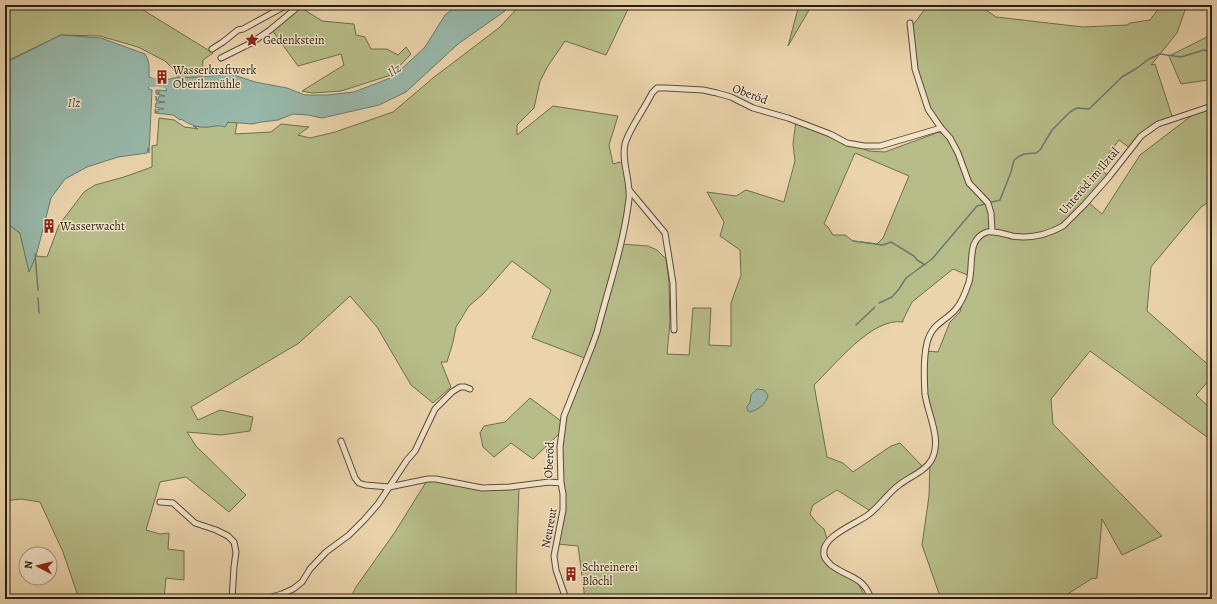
<svg xmlns="http://www.w3.org/2000/svg" width="1217" height="604" viewBox="0 0 1217 604" font-family="Alegreya,serif">
	<style>
		.green { fill: #b7bd89; stroke: #706e4f; fill-rule: evenodd }
		.water { fill: #98b8ab; stroke: #6b7b6f }
		.lines { fill: none; stroke-linecap: round; stroke-linejoin: round }
		.stream { stroke: #6b7b6f; stroke-width: 1.5 }
		.river { stroke: #98b8ab; stroke-width: 8 }
		.minor-casing { stroke: #594c3b; stroke-width: 7 }
		.minor { stroke: #f2e3c9; stroke-width: 5 }
		.labels { text-anchor: middle; dominant-baseline: central; stroke-width: 3; stroke-linejoin: round; paint-order: stroke }
		.poi-label { font-size: 12px; fill: #281f15; stroke: #f2e3c9; text-anchor: start }
		.street-label { font-size: 12px; fill: #281f15; stroke: #f2e3c9 }
		.water-label { font-size: 13px; font-style: italic; fill: #4a4d42; stroke: #f2e3c9 }
	</style>
	<rect width="100%" height="100%" fill="#ebd4ac"/>
	<filter id="stains"><feTurbulence type="fractalNoise" baseFrequency=".005" numOctaves="4"/><feColorMatrix values="0 0 0 0 .2 0 0 0 0 .09 0 0 0 0 .02 0 0 0 .5 -.17"/></filter>
	<radialGradient id="worn" r=".72"><stop offset=".6" stop-color="#630" stop-opacity="0"/><stop offset="1" stop-color="#630" stop-opacity=".3"/></radialGradient>
	<g class="green">
		<path d="M5,5h130l78,48 -10,7 -1,17 -24,1 -4,-8 -9,-9 -27,-14 -38,-11 -39,-1 -56,27z"/>
		<path d="M520,5h110l-24,50 -41,-14 -17,25 -8,15 -6,27 -17,17v10l36,-29 65,10 -9,29 4,19 7,-2 3,2 7,27 -9,53 27,2 9,4 9,9 3,23 1,40 -3,32 22,1 4,-47h18l-2,37 22,1v-43l10,-28 -1,-25 -20,-14 4,-14 -17,-30 29,4 10,-6 38,12 11,-41 -2,-17 3,-23 73,30 16,1 54,-20 10,6 -21,-29 -13,-40 -5,-40 18,-24h51l17,12 87,10 44,-2 3,-2 20,-3 11,-15h12l12,5 -8,23 -26,32 4,-1 17,52 -4,4 -10,4 -28,24 -11,-8 -21,28 11,8 -20,27 13,11 38,-59 59,-45v-2l13,-5v97l-11,7 -50,60 -4,44 65,57v9l-16,18 16,15v21l-5,6 -117,-86 -39,48 2,25 109,112 -40,19 -20,-36 -5,59 -6,1 -31,20h-119l-19,-54 7,-49 1,-33 5,-21 -10,-48 1,-43 12,1 12,-30 10,-10 10,-36 -17,-7 -41,33 -9,18v2c-31,-5 -68,43 -89,63l13,72 16,6 10,9 38,-26 9,-3 24,25 -17,11 -35,33 -35,-22 -24,15 -3,9 6,8 8,7 4,13 -2,4 1,16 29,17 10,20h-281l-7,-53 -21,-2 8,-31 -5,-66 10,-47 5,-3 1,-10 11,-28 -55,-21 19,-48 -39,-29 -29,33 -14,12 -13,21 -3,15 -6,20h-6l10,25 -18,16 -22,-18 -34,-58 -27,-31 -51,47 -108,64 7,13 22,-10 33,7 -3,14 -29,4 -34,-3 9,14 50,49 -17,17 -43,-35 -26,5 -14,48 14,4 9,-1 -1,16 16,2v29l-18,-2 -2,21h-85l-16,-47 -23,-50 -19,-3 -16,2v-279l15,11 9,38 7,-15 11,1 12,-32 25,-33 11,-7 29,-8 28,-10v-21l5,-1 2,-27 15,2 12,8v-1l12,2 -5,-3 14,1 24,-5 6,1 -2,11 36,-2 10,-8 28,3 -11,8 12,3 25,-6 58,-20 40,-34 67,-51zM855,153l54,23 -26,62 -6,6 -24,-3 -8,-6h-12l-5,-8 -4,-3z"/>
		<path d="M799,5h13l-24,41z"/>
		<path d="M300,7l22,14 32,3 2,11 9,2 6,12h16l11,6 8,-8 5,7 -20,21 -50,16 -29,2 -10,-2 42,-26 -3,-11 -43,12 -26,-36z"/>
		<path d="M1212,29v68l-4,-17 -27,4 -12,-28 40,-20z"/>
		<path d="M530,398l31,23 -2,13 -26,25 -22,-16 -17,14 -11,-10 -3,-14 4,-7 21,-4z"/>
		<path d="M428,479l54,9h37l-2,56 -1,55h-166l6,-12 39,-55z"/>
	</g>
	<g class="water">
		<path d="M458,5h52l-5,6 -47,33 -52,48 -27,13 -57,13 -14,-3 -15,-1 -15,6 -16,2 -10,2 -24,-2 -3,5c-6,-2 -10,-1 -16,0 -11,1 -19,-2 -28,-8l-1,1 -7,-5 -18,-2v-4h1v3h2v-3h6l-9,-2 1,-4 9,-1 -9,-1v-5l1,4h1l1,-4h6l-9,-2v-4h2v3l1,1v-4l8,1 -1,-1 1,-10 6,-2 28,-1 30,-3 24,8 32,6 18,7h22l27,-3 39,-15 32,-30 20,-32z"/>
		<path d="M61,35l40,3 44,16c5,7 4,15 4,23l6,2v7h-5l-2,2 1,1 3,1 -3,63 -1,-5 -1,5 -29,4 -31,10 -22,12 -14,19 -15,58 -7,16 -9,-39 -15,-11v-159z"/>
		<path d="M757,389l7,1 4,5c-2,10 -9,14 -18,17l-3,-2v-4l3,-3 1,-8z"/>
	</g>
	<g class="lines">
		<g class="stream">
			<path d="M992,202l8,-2 11,-28 3,-12 4,-3 6,-3 12,-1 4,-3 12,-20 18,-18 7,-4 12,1 33,-32 15,-9 12,-9 11,-5 21,3 23,-7 5,1 3,-4"/>
			<path d="M853,241l30,4 8,-3 23,14 3,4 8,5"/>
			<path d="M35,254l3,36"/>
			<path d="M38,298l1,15"/>
			<path d="M879,303l13,-6 7,-8 7,-11 26,-19 45,-53 8,-2"/>
			<path d="M856,325l19,-18"/>
		</g>
		<path class="river" d="M146,83l9,-1 22,4"/>
		<defs>
			<g id="minor">
				<path d="M910,23l5,46 13,40 13,19 9,10 8,15 11,30 19,20 3,10 1,18"/>
				<path d="M212,49l11,-7 15,-12 5,-1 44,-24"/>
				<path d="M221,58l30,-15 19,-13 30,-25"/>
				<path d="M630,191l35,42 8,50 1,47"/>
				<path d="M341,441l14,37 4,5 6,2 24,2 39,-8h8l46,9 28,-1 39,-5 12,1 -1,-36 4,-31 28,-70 5,-14c11,-43 27,-89 32,-133 2,-18 -8,-37 -4,-55 4,-15 20,-36 27,-51l5,-5h9l37,2 14,3 14,4 22,11 35,10 42,16 17,9 17,3h16l61,-18"/>
				<path d="M561,483l2,11v16l-9,46 2,14 10,29"/>
				<path d="M160,502l13,1 22,20 21,7 12,6 6,6 2,10 -2,15 -2,32"/>
				<path d="M264,599l18,-5 11,-5 9,-7 8,-13 16,-17 23,-17 15,-15 14,-16 29,-44 8,-9 20,-42 17,-17 8,-5h5l5,2"/>
				<path d="M871,599c-7,-23 -23,-21 -40,-34 -2,-2 -4,-4 -6,-7 -9,-20 31,-34 43,-43 12,-9 19,-21 31,-30 10,-8 27,-14 33,-26 10,-20 -4,-44 -7,-65 -1,-16 -2,-35 2,-51 5,-20 18,-21 29,-34 6,-7 10,-18 13,-27 5,-18 -3,-43 18,-50 8,-1 17,2 25,4 19,3 35,-1 51,-10l22,-22 23,-26 33,-42 17,-12 54,-18"/>
			</g>
		</defs>
		<use href="#minor" class="minor-casing"/>
		<use href="#minor" class="minor"/>
	</g>
	<defs>
		<symbol id="sight-bare" viewBox="-9 -9 18 18"><path d="M0-6L1.8-2.2L6-1.7L2.9 1.2L3.7 5.4L0 3.3L-3.7 5.4L-2.9 1.2L-6-1.7L-1.8-2.2Z" fill="#8f2418" stroke="#f2e3c9" stroke-width="2.5" paint-order="stroke"/></symbol>
		<symbol id="building-bare" viewBox="-9 -9 18 18"><path d="M-4-6H4V6H1V3H-1V6H-4ZM-2.5-4.3h1.7v1.8h-1.7ZM.8-4.3h1.7v1.8H.8ZM-2.5-1h1.7V.8h-1.7ZM.8-1h1.7V.8H.8Z" fill="#8f2418" stroke="#f2e3c9" stroke-width="2.5" paint-order="stroke"/></symbol>
	</defs>
	<g fill-rule="evenodd">
		<use href="#sight-bare" x="242" y="30" width="20" height="20"/>
		<use href="#building-bare" x="152" y="67" width="20" height="20"/>
		<use href="#building-bare" x="39" y="216" width="20" height="20"/>
		<use href="#building-bare" x="561" y="564" width="20" height="20"/>
	</g>
	<g class="labels">
		<g class="poi-label">
			<text x="263" y="40">Gedenkstein</text>
			<text x="173" y="70">Wasserkraftwerk<tspan x="173" dy="14">Oberilzmühle</tspan></text>
			<text x="60" y="226">Wasserwacht</text>
			<text x="582" y="567">Schreinerei<tspan x="582" dy="14">Blöchl</tspan></text>
		</g>
		<g class="street-label">
			<text transform="translate(750 94) rotate(21)">Oberöd</text>
			<text transform="translate(1089 181) rotate(-49)">Unteröd im Ilztal</text>
			<text transform="translate(549 460) rotate(-87)">Oberöd</text>
			<text transform="translate(549 528) rotate(-79)">Neureut</text>
		</g>
		<g class="water-label">
			<text transform="translate(394 70) rotate(-33)">Ilz</text>
			<text x="74" y="102">Ilz</text>
		</g>
	</g>
	<rect width="1217" height="604" fill="none" stroke="#ebd4ac" stroke-width="20"/>
	<rect x="6" y="6" width="1205" height="592" fill="none" stroke="#281f15" stroke-width="2"/>
	<rect x="10" y="10" width="1197" height="584" fill="none" stroke="#281f15"/>
	<g transform="translate(38 566) rotate(277)"><circle r="19" fill="#f2e3c9" stroke="#a19581"/>
	<path d="M0-3L7 15L0 10L-7 15Z" fill="#8f2418"/>
	<text y="-6" font-size="11" font-weight="bold" text-anchor="middle" fill="#281f15">N</text>
	</g>
	<rect width="100%" height="100%" filter="url(#stains)"/>
	<rect width="100%" height="100%" fill="url(#worn)"/>
</svg>
